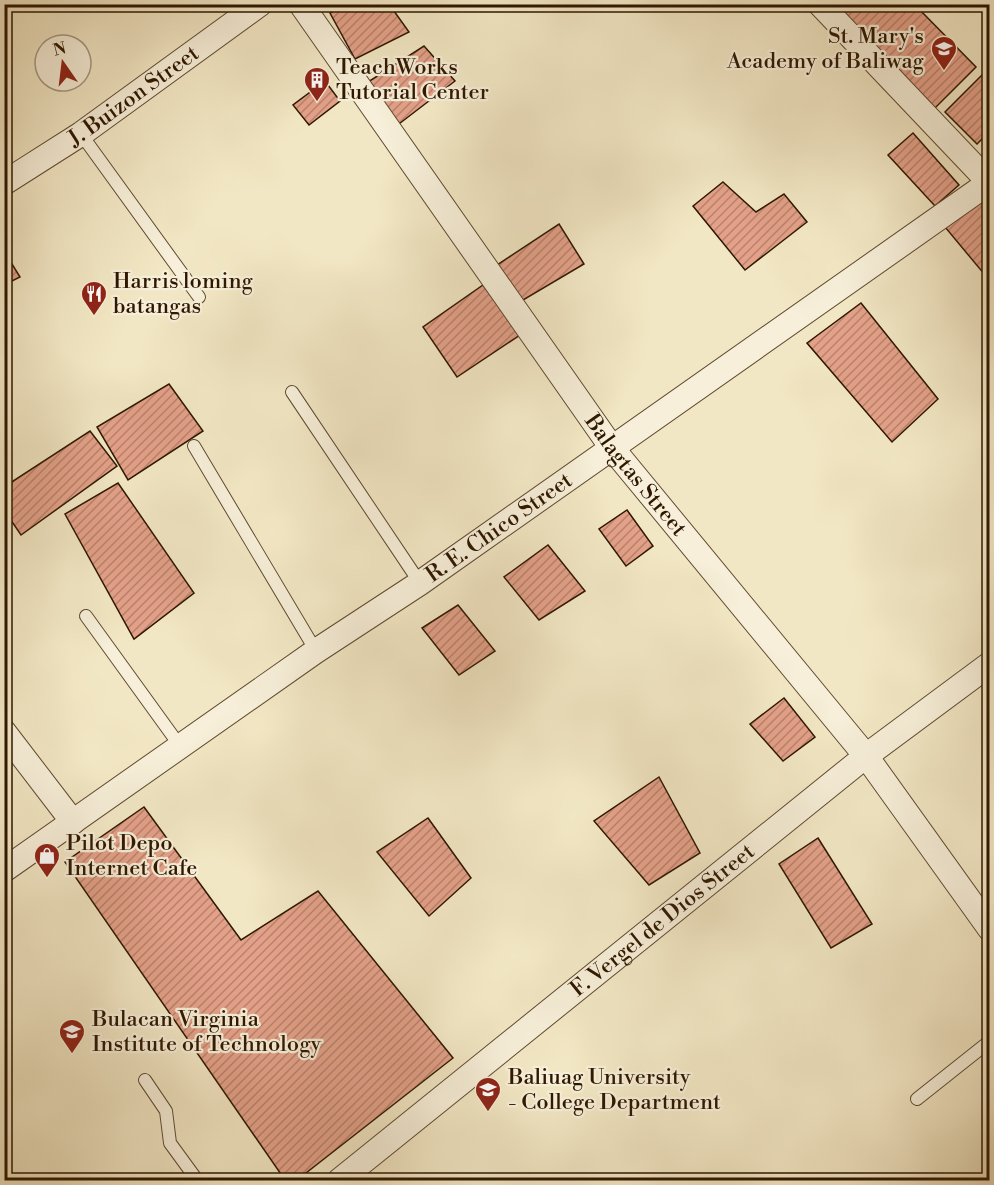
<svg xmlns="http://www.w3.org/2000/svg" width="994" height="1185" viewBox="0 0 994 1185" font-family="'Libre Bodoni',serif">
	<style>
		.building { fill: url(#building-hatch); stroke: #2e1700; stroke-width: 1.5 }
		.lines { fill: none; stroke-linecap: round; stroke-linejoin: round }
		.lane-casing { stroke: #5f4b31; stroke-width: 14 }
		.street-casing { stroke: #5f4b31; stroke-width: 26 }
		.lane { stroke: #f7efd9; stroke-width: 12 }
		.street { stroke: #f7efd9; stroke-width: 24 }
		.labels { text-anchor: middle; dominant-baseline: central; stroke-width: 4.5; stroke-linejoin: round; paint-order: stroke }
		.poi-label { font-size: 22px; fill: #2e1700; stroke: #f7efd9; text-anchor: start }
		.street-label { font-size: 22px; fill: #2e1700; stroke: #f7efd9 }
	</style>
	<defs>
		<pattern id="building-hatch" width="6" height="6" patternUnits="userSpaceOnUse" patternTransform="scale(1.5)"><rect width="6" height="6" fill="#e4a189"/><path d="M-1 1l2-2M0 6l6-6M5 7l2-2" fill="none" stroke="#b9826e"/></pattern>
	</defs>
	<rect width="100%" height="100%" fill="#f2e7c4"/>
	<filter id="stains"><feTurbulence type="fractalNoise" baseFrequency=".00333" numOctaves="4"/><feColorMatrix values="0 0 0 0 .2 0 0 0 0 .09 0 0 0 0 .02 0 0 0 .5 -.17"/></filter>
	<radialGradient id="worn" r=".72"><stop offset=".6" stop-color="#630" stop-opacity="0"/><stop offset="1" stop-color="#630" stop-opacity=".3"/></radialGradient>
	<g class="building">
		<path d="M346,4h43l20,28 -54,27 -25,-46z"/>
		<path d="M836,4h78l62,63 -41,41z"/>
		<path d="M424,46l31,35 -60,46 -27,-45z"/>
		<path d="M990,67v64l-13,13 -32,-32z"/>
		<path d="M325,81l15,20 -31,24 -16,-20z"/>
		<path d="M913,133l46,52 -24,21 -47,-51z"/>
		<path d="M723,182l33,30 28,-18 23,28 -62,48 -52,-64z"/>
		<path d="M988,198l2,1v82l-45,-54z"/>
		<path d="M559,224l25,40 -66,39 -24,-36z"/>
		<path d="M4,251l16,26 -16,8z"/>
		<path d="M483,285l37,50 -63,42 -34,-50z"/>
		<path d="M861,303l77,96 -46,43 -85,-99z"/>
		<path d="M169,384l34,47 -75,49 -31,-53z"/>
		<path d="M90,431l27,35 -96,69 -17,-25v-23z"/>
		<path d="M118,483l76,110 -60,46 -69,-125z"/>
		<path d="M627,510l26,36 -27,20 -27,-37z"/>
		<path d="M548,545l37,46 -46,29 -35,-43z"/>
		<path d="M458,605l37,46 -36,24 -37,-47z"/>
		<path d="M784,698l31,39 -32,24 -33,-37z"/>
		<path d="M659,777l41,76 -51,32 -55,-64z"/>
		<path d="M144,807l97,133 77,-49 135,167 -156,122h-12l-220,-318z"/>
		<path d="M428,818l43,60 -42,38 -52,-64z"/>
		<path d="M818,838l54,86 -41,24 -52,-84z"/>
	</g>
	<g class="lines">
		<defs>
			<g id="lane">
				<path d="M81,134l118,163"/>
				<path d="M292,392l128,191"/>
				<path d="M194,446l122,205"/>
				<path d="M86,616l94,130"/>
				<path d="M145,1080l21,31 4,32 27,37"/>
				<path d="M917,1099l73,-58"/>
			</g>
			<g id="street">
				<path id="s1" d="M301,4l311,444 254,308 124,173"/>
				<path d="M820,4l170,179"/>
				<path id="s2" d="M4,183l77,-49 179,-130"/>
				<path d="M4,732l69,90"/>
				<path id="s3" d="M4,870l312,-219 104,-68 570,-401"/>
				<path id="s4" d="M340,1180l526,-424 124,-92"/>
			</g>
		</defs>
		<use href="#lane" class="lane-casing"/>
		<use href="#street" class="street-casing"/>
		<use href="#lane" class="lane"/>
		<use href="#street" class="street"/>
	</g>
	<defs>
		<symbol id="university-pin" viewBox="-11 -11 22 30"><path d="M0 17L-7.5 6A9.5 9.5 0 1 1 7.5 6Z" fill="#8f2418" stroke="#f7efd9"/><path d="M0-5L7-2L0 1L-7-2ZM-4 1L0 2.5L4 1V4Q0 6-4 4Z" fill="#fff"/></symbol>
		<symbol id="building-pin" viewBox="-11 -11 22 30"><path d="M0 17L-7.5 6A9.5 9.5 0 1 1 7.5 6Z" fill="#8f2418" stroke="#f7efd9"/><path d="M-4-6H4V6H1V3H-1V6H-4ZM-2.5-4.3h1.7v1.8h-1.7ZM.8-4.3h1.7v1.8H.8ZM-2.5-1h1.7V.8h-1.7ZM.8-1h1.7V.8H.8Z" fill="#fff"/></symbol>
		<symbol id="restaurant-pin" viewBox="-11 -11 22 30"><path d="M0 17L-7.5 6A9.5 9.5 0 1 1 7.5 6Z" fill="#8f2418" stroke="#f7efd9"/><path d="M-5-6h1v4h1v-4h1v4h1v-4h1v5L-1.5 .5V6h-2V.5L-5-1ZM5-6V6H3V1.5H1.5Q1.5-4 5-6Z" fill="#fff"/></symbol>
		<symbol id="shop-pin" viewBox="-11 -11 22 30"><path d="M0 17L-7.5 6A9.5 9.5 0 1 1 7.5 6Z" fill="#8f2418" stroke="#f7efd9"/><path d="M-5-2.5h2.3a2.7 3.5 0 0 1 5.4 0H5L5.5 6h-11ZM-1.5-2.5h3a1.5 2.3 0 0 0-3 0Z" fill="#fff"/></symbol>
		<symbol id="school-pin" viewBox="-11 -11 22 30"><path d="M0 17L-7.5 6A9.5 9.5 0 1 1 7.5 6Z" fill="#8f2418" stroke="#f7efd9"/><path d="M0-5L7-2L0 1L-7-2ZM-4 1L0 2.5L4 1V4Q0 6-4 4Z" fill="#fff"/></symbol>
	</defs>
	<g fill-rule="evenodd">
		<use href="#university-pin" x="929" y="34" width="30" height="40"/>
		<use href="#building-pin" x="302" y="65" width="30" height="40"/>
		<use href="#restaurant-pin" x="79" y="279" width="30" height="40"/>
		<use href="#shop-pin" x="32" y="841" width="30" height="40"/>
		<use href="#school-pin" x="57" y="1017" width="30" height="40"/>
		<use href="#university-pin" x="473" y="1075" width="30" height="40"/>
	</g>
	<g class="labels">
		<g class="poi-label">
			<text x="924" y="36" text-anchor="end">St. Mary's<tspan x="924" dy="25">Academy of Baliwag</tspan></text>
			<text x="336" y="67">TeachWorks<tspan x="336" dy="25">Tutorial Center</tspan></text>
			<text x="113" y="281">Harris loming<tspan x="113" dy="25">batangas</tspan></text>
			<text x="66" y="843">Pilot Depo<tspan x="66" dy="25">Internet Cafe</tspan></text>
			<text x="92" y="1019">Bulacan Virginia<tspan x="92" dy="25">Institute of Technology</tspan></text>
			<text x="508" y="1077">Baliuag University<tspan x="508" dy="25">- College Department</tspan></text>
		</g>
		<g class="street-label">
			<text stroke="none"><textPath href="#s2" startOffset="156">J. Buizon Street</textPath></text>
			<text stroke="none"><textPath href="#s1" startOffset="578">Balagtas Street</textPath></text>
			<text stroke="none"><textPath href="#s3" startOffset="602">R. E. Chico Street</textPath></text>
			<text stroke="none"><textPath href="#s4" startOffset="414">F. Vergel de Dios Street</textPath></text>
		</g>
	</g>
	<rect width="994" height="1185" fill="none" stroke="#f2e7c4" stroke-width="24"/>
	<rect x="6" y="6" width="982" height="1173" fill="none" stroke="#2e1700" stroke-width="3"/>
	<rect x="12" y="12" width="970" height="1161" fill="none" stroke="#2e1700" stroke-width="1.5"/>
	<g transform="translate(63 63) rotate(346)"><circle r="28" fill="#f7efd9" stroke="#a79982" stroke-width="1.5"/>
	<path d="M0-4.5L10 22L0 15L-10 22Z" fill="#8f2418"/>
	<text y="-9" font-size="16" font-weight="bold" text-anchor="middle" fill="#2e1700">N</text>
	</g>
	<rect width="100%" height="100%" filter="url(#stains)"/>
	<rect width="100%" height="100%" fill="url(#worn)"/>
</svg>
